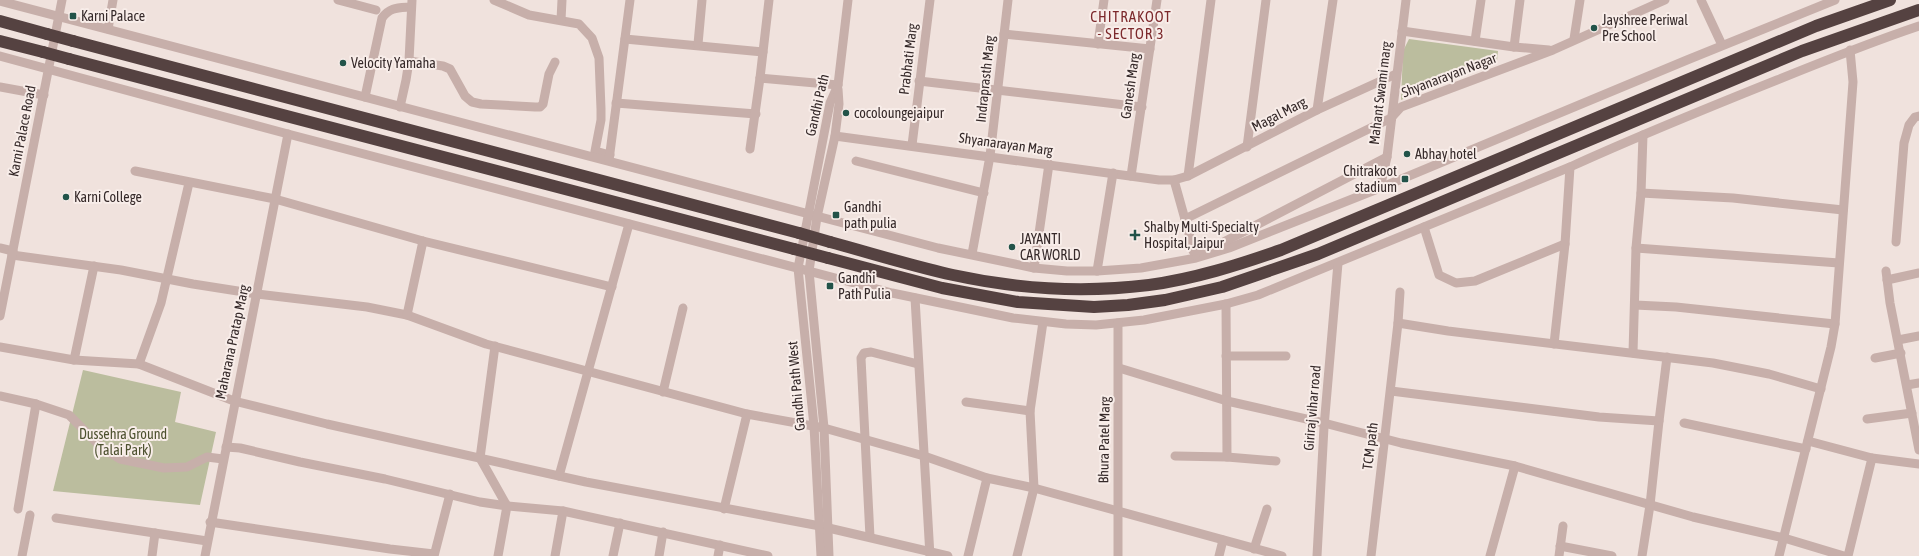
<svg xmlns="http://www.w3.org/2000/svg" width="1919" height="556" viewBox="0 0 1919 556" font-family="'Asap Condensed',sans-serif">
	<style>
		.green { fill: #bbbd9e }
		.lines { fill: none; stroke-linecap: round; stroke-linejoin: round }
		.minor { stroke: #c7afaa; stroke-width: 9 }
		.highway { stroke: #554241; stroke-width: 12 }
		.highway-bridge { stroke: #554241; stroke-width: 12 }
		.poi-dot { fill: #225349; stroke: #f8ede9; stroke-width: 1.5 }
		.labels { text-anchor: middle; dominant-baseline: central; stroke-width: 4; stroke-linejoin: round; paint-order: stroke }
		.poi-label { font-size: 14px; fill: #352929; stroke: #f8ede9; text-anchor: start }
		.street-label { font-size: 14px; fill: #352929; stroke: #f8ede9 }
		.park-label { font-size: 14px; fill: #4d512f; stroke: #f8ede9 }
		.neighbourhood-label { font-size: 15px; letter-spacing: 1px; fill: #7c292c; stroke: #f8ede9 }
	</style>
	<rect width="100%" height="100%" fill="#f0e2dd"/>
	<g class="green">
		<path d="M1409,39l89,12 -1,10 -96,39 2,-49z"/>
		<path d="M83,370l98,22 -6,30 41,10 -16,73 -147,-14z"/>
	</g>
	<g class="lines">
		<g class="minor">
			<path d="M338,0l38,10"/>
			<path d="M494,0l35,15 50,9 13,14 7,20 2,51v11l-6,31 15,4"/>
			<path d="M1701,0l21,45"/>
			<path d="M0,1l938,247 96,20 33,3h30l44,-3 55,-10 33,-10 151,-60 307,-128 148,-60"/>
			<path d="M561,20l1,-20"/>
			<path d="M108,29l5,-29"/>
			<path d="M1402,31l112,16 35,3"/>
			<path d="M1004,34l146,15"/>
			<path d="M625,39l138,13"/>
			<path d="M1574,39l6,-39"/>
			<path d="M1475,41l6,-41"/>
			<path d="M698,44l4,-44"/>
			<path d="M1098,44l6,-44"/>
			<path d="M1514,47l6,-47"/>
			<path d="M0,56l288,78 604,159 121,25 53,6 30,1 48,-5 82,-16 32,-9 312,-128c68,-31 137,-59 207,-87 47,-19 94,-38 142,-54"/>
			<path d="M409,61l34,5 7,3 15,27 7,6 9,2 54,3h5l3,-3 6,-30 6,-12"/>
			<path d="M760,78l78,7"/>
			<path d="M919,81l223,26"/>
			<path d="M0,87l44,8"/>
			<path d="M365,97l17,-79c8,-11 16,-10 29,-11"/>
			<path d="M616,103l140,11"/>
			<path d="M400,107l6,-27 3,-19 3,-61"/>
			<path d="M1317,110l16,-110"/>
			<path d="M835,136l324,44h15l14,-4 129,-66 79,-36"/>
			<path d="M912,145l18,-145"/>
			<path d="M1247,147l19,-147"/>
			<path d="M750,149l10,-71 9,-78"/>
			<path d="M609,160l21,-160"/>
			<path d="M856,161l128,32"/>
			<path d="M135,171l140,28 148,42"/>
			<path d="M1131,176l26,-176"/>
			<path d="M1188,176l23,-176"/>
			<path d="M1174,180l21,75"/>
			<path d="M1380,188l7,-31 19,-157"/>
			<path d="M1641,193l92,5 110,12"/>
			<path d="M1185,219l206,-101 10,-11 152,-57 112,-50"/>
			<path d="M1424,227l15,48 17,8 19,-2 90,-37"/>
			<path d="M1896,242l8,-99 5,-18 6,-8 4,-1"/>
			<path d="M0,248l13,3"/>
			<path d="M1636,248l203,15"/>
			<path d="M1193,251l23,-5 171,-89"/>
			<path d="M972,254l18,-98 18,-156"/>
			<path d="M12,255l109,15 72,14 64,10 110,13 40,8 79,29 261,70 77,14 100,28 63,22 47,10 248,68"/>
			<path d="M1034,268l15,-104"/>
			<path d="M1097,271l16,-98"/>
			<path d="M1886,271l4,32 29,147"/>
			<path d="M1887,280l32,-7"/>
			<path d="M915,298l15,258"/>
			<path d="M1226,304l1,153"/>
			<path d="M1635,305l41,2 159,17"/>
			<path d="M407,315l16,-74 189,46"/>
			<path d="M0,316l62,-316"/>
			<path d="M1398,323l2,-31"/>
			<path d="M1898,340l21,-4"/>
			<path d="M1554,344l11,-100 5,-77"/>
			<path d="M495,346l-15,112 27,48 -9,50"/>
			<path d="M0,347l74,13 65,4 95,37 93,23 259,58 234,44 128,30"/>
			<path d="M1633,353l3,-105 5,-55 2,-58"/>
			<path d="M1226,356h60"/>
			<path d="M1875,358l26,-5"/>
			<path d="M74,360l20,-94"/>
			<path d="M139,364l22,-61 28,-120"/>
			<path d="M1119,368l108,33 97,22 77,20 114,23 178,51 91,21 60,18"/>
			<path d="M1907,385l12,-2"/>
			<path d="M1391,391l208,26 60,4 -9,84 -8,51"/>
			<path d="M663,392l20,-84"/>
			<path d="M0,396l36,8 33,11 33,33 18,11 44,9 23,-1 20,-10 16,2"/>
			<path d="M966,402l64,9"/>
			<path d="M1867,419l45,-6"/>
			<path d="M1659,421l8,-64"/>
			<path d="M1684,423l122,26"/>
			<path d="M1808,441l64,17 47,6"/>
			<path d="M226,447l14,1 60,14 85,17 95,23 27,4 56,5 205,45"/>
			<path d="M1175,456l52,1 49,4"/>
			<path d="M559,476l70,-252"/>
			<path d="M18,509l18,-105"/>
			<path d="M724,509l23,-95"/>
			<path d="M56,518l151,23"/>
			<path d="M210,522l180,27 44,5"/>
			<path d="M870,537l-9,-179 3,-5 7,-1 47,12"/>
			<path d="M1560,546l52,10"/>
			<path d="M1254,549l13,-40"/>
			<path d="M22,556l8,-41"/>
			<path d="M152,556l3,-23"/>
			<path d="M205,556l83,-422"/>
			<path d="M434,556l16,-62"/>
			<path d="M555,556l8,-45"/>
			<path d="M613,556l7,-33"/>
			<path d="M659,556l4,-24"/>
			<path d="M718,556l2,-11"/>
			<path d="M821,556l-7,-130 -16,-158 32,-165 8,-18 10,-85"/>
			<path d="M829,556l-5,-128 -15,-157 8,-54 18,-81 4,-32 -1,-15"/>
			<path d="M968,556l19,-78"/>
			<path d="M1017,556l17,-68 -4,-77 13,-89"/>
			<path d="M1118,556v-233"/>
			<path d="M1219,556l4,-16"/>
			<path d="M1317,556l7,-129 14,-164"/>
			<path d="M1371,556l27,-233 50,8 265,32 56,11 52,15"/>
			<path d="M1490,556l25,-90"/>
			<path d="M1559,556l4,-30"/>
			<path d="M1779,556l52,-209 4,-23 18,-242 -3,-32"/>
			<path d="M1848,556l24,-98"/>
		</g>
		<g class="highway">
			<path d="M0,21l47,13"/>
			<path d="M0,41l43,11"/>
			<path d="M73,41l726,192"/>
			<path d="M69,59l725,190"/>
			<path d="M830,242c41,11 82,24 123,33 64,14 131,18 196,10 45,-6 89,-20 132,-35l535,-224 74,-26"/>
			<path d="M828,258l114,30 76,14 76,5 34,-2 37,-5 57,-13 96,-33 484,-203 117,-41"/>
		</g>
		<g class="highway-bridge">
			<path d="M47,34l26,7"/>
			<path d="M43,52l26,7"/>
			<path d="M799,233l31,9"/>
			<path d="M794,249l34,9"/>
		</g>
	</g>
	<g class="poi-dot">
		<rect x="69" y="12" width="8" height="8" rx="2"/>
		<circle cx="1594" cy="28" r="4"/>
		<circle cx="343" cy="63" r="4"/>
		<circle cx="846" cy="113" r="4"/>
		<circle cx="1407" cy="154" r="4"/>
		<rect x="1401" y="175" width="8" height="8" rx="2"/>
		<circle cx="66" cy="197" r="4"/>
		<rect x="832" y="211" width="8" height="8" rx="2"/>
		<path d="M1133 229h4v4h4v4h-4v4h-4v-4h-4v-4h4z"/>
		<circle cx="1012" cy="247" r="4"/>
		<rect x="826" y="282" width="8" height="8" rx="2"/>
	</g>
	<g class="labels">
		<g class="poi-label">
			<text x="81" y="16">Karni Palace</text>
			<text x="1602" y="20">Jayshree Periwal<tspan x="1602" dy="16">Pre School</tspan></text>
			<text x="351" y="63">Velocity Yamaha</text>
			<text x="854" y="113">cocoloungejaipur</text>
			<text x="1415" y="154">Abhay hotel</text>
			<text x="1397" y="171" text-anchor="end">Chitrakoot<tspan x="1397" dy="16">stadium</tspan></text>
			<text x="74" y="197">Karni College</text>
			<text x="844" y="207">Gandhi<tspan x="844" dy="16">path pulia</tspan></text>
			<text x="1144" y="227">Shalby Multi-Specialty<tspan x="1144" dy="16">Hospital, Jaipur</tspan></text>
			<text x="1020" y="239">JAYANTI<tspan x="1020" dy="16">CAR WORLD</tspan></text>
			<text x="838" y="278">Gandhi<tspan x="838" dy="16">Path Pulia</tspan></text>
		</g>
		<g class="street-label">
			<text transform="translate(908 59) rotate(-83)">Prabhati Marg</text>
			<text transform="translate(1449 75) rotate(-21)">Shyanarayan Nagar</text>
			<text transform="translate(985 79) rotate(-84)">Indraprasth Marg</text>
			<text transform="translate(1130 86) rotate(-82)">Ganesh Marg</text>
			<text transform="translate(1380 93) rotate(-83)">Mahant Swami marg</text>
			<text transform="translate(817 105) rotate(-77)">Gandhi Path</text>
			<text transform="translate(1279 114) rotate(-27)">Magal Marg</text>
			<text transform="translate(22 131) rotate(-79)">Karni Palace Road</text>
			<text transform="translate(1006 144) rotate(8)">Shyanarayan Marg</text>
			<text transform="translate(232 342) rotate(-78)">Maharana Pratap Marg</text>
			<text transform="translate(796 386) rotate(-95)">Gandhi Path West</text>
			<text transform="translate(1312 408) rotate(-85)">Giriraj vihar road</text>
			<text transform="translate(1104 440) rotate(-89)">Bhura Patel Marg</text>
			<text transform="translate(1370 446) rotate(-83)">TCM path</text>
		</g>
		<g class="park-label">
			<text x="123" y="434">Dussehra Ground<tspan x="123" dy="16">(Talai Park)</tspan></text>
		</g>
		<g class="neighbourhood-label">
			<text x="1131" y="16">CHITRAKOOT<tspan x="1131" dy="17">- SECTOR 3</tspan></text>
		</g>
	</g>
</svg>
